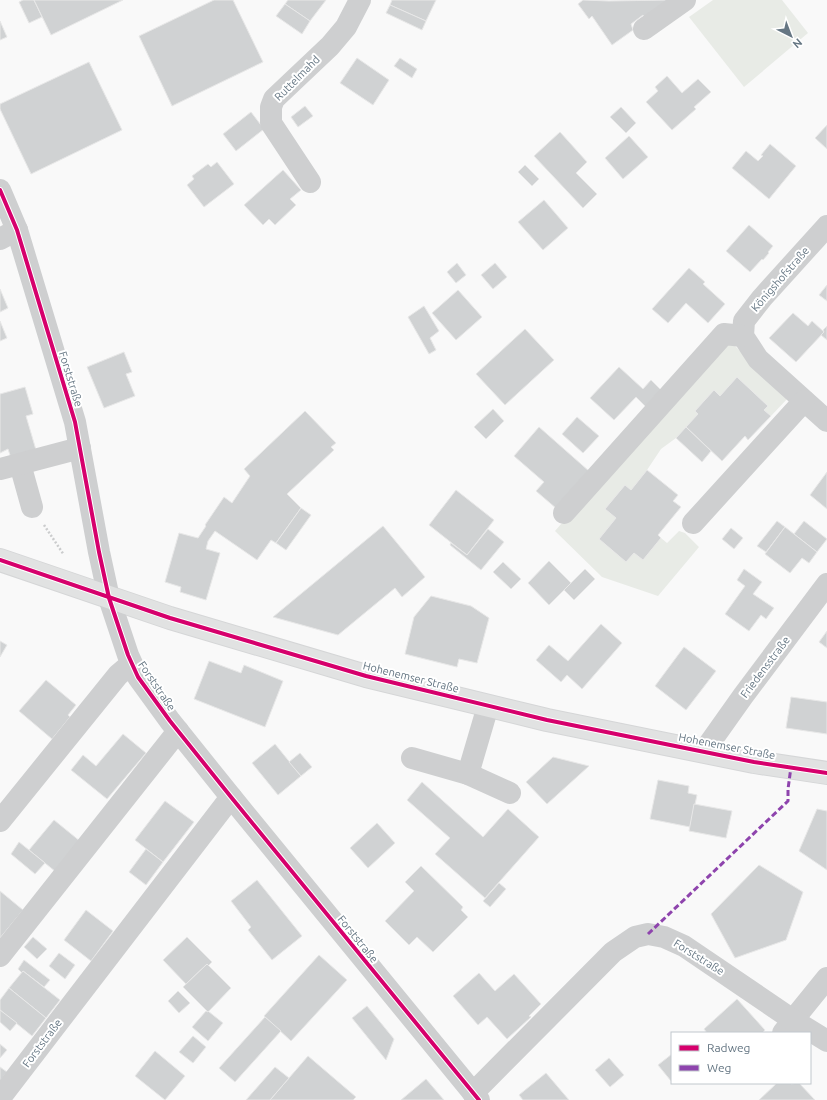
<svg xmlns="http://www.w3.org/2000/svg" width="827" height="1100" viewBox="0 0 827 1100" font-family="Ubuntu,sans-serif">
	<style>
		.green { fill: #e8ebe6 }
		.building { fill: #d0d2d3; stroke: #e8e8e8 }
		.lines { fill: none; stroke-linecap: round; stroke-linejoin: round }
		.major-casing { stroke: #d5d6d7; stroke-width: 24 }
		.path { stroke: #cbcccd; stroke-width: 2.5; stroke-dasharray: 2 2; stroke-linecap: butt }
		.minor { stroke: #cecfd0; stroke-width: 22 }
		.major { stroke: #e1e2e2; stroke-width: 22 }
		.quiet { stroke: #8e44ad; stroke-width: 3; stroke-dasharray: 6 3; stroke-linecap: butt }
		.cycleway-casing { stroke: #fff; stroke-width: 6 }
		.cycleway { stroke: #d6006c; stroke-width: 4 }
		.labels { text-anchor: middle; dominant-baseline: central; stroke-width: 4; stroke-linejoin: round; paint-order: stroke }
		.street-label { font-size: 11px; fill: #657683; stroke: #fff }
	</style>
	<rect width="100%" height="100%" fill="#f9f9f9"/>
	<g class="green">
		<path d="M713,0h69l26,33 -64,54 -55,-70z"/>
		<path d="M722,344l12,1 54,53 -17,18 -7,-6 4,-4 -31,-29 -17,19 -6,-6 -19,21 3,3 -22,24 -15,11 -14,21 -16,20 -6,-5 -20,24 11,9 -17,21 27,23 8,-9 9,7 18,-22 6,5 12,-12 6,2 14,14 -41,49 -56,-19 -47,-46 86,-99z"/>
	</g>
	<g class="building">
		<path d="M23,0h11l8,17 -13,6 -10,-21z"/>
		<path d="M34,0h89l-72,35z"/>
		<path d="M214,0h19l30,62 -91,44 -33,-70z"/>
		<path d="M288,0h38l-16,21 -25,-17z"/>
		<path d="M392,0h44l-10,21 -36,-16z"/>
		<path d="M583,0l26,1 60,-1 -23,18 -3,-3 -12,9 2,6 -21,15 -20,-29 -3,3 -11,-15z"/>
		<path d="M285,4l25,17 -8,13 -26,-18z"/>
		<path d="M390,5l36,16 -4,9 -36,-17z"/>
		<path d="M0,21l7,16 -7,3z"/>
		<path d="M357,58l32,22 -16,25 -33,-22z"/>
		<path d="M400,58l17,11 -5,9 -18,-12z"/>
		<path d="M89,62l33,68 -91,44 -31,-65v-5z"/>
		<path d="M667,76l15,17 16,-14 13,13 -17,15 2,2 -24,21 -26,-28 12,-11 -3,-4z"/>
		<path d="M305,106l8,10 -15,11 -7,-10z"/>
		<path d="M621,107l15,16 -10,10 -16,-16z"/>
		<path d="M251,112l13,17 -28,22 -13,-17z"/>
		<path d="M827,125v24l-12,-11z"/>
		<path d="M560,132l27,30 -11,11 21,21 -14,14 -49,-52z"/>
		<path d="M629,136l19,21 -25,22 -18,-21z"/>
		<path d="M770,144l26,22 -27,33 -37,-31 14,-17 12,10 5,-5 -2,-1z"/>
		<path d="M217,162l17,22 -30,23 -17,-22 7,-6 -2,-3 16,-12 3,3z"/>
		<path d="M525,165l14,14 -7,7 -14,-14z"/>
		<path d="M283,170l18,20 -11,9 6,6 -21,20 -6,-6 -6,6 -19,-20z"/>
		<path d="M544,200l24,28 -25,22 -25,-28z"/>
		<path d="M749,225l24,21 -5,6 1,1 -6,7 -1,-1 -12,13 -24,-21z"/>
		<path d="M457,263l9,12 -10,8 -9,-11z"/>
		<path d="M495,263l12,14 -14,12 -12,-14z"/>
		<path d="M689,268l16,14 -2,2 22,20 -17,19 -22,-20 -18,20 -16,-14z"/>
		<path d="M827,285v16l-8,-6z"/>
		<path d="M0,289l8,19 -8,4z"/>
		<path d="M458,290l24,27 -26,23 -24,-27z"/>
		<path d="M424,306l15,25 -9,7 6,12 -7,4 -21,-37z"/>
		<path d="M793,313l15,13 4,-5 12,11 -28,30 -27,-24z"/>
		<path d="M0,321l7,17 -7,3z"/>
		<path d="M827,326v14l-6,-5 3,-3 -1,-2z"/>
		<path d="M525,329l29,31 -49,45 -29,-31z"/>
		<path d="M124,352l8,20 -6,2 9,22 -31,12 -17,-41z"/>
		<path d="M619,367l24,22 8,-9 10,10 -15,17 -10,-10 -22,23 -24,-22z"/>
		<path d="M737,377l31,29 -4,4 7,6 -23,24 -3,-4 -23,25 -36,-34 12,-13 -3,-3 19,-21 6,6z"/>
		<path d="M25,387l8,27 -7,2 10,34 -25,8 -3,-9 -8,4v-59z"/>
		<path d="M493,409l11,12 -18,18 -12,-12z"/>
		<path d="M305,411l31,32 -5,4 3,3 -47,44 14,14 -25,35 -5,-3 -14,20 -42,-29 -7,10 -2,8 14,4 -14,47 -26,-8 1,-5 -16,-5 14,-49 19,5 8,-12 -1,-1 19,-28 8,6 18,-27 -6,-7z"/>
		<path d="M577,417l22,19 -16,17 -21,-19z"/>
		<path d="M539,427l51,45 -33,37 -21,-18 8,-9 -30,-26z"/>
		<path d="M686,427l25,24 -9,11 -26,-24z"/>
		<path d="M647,470l31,25 -5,6 8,6 -23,28 3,3 -18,22 -9,-7 -8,9 -27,-23 17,-21 -11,-9 20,-24 6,5z"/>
		<path d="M827,472v37l-17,-14z"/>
		<path d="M456,490l38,30 -27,35 -38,-30z"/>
		<path d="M301,508l10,7 -25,35 -10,-7z"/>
		<path d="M777,521l8,6 -19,25 -9,-6z"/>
		<path d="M804,521l23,18 -10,13 -23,-18z"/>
		<path d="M383,526l42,51 -23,20 -7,-9 -57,47 -65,-18z"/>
		<path d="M785,527l32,25 -8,11 -7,-5 -12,15 -25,-19z"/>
		<path d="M731,528l12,10 -9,11 -12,-10z"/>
		<path d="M488,529l16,13 -23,28 -31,-25 1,-2 16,12z"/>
		<path d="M549,561l22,22 -22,22 -21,-22z"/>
		<path d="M503,562l18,17 -10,10 -18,-17z"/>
		<path d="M585,569l10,10 -21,21 -10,-10z"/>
		<path d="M744,569l18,13 -9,12 21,14 -8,11 -5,-4 -12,16 -24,-17 20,-28 -8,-6z"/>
		<path d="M431,596l40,10 18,12 -12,45 -18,-4 -2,8 -52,-13 9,-37z"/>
		<path d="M601,624l21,19 -40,46 -15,-14 -6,7 -25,-22 13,-15 19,16z"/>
		<path d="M827,631v17l-8,-6z"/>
		<path d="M0,641l7,4 -7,12z"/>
		<path d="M684,647l32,24 -30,39 -31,-24z"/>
		<path d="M209,661l32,12 3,-8 39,16 -18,46 -71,-28z"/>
		<path d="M46,680l30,25 -8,10 2,2 -18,22 -33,-28z"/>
		<path d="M791,697l36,5v32l-41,-6z"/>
		<path d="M123,734l23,19 -39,46 -36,-29 12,-15 13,11z"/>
		<path d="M275,744l26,32 -23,19 -26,-32z"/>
		<path d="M300,753l12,14 -11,9 -12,-14z"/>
		<path d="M553,757l36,9 -42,38 -21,-22z"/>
		<path d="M658,780l31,6 -1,7 9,2 -7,32 -40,-8z"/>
		<path d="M422,782l61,55 25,-28 31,28 -54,61 -50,-44 15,-16 -43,-38z"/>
		<path d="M165,801l29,21 -31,40 -28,-22z"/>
		<path d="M694,804l38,7 -6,27 -37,-7z"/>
		<path d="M817,809l10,2v59l-28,-19z"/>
		<path d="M54,820l27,22 -25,30 -27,-22z"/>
		<path d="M377,823l18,20 -27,25 -18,-20z"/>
		<path d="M19,842l26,21 -10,11 -24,-20z"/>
		<path d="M146,849l17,13 -17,23 -17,-13z"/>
		<path d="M759,865l44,27 -17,48 -51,18 -24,-44z"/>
		<path d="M421,866l42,41 -2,3 7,7 -35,35 -16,-15 -8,8 -24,-24 29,-30 -9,-9z"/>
		<path d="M257,880l45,56 -30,24 -24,-30 3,-3 -20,-26z"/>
		<path d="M499,883l7,6 -16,18 -7,-6z"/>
		<path d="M0,891l23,19 -23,28z"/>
		<path d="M86,910l27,21 -22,30 -27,-21z"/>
		<path d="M33,937l14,12 -10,10 -13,-12z"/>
		<path d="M187,937l25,25 -4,4 -1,-2 -21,20 -23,-24z"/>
		<path d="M59,953l16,12 -10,14 -16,-13z"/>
		<path d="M319,955l28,25 -56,61 -27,-25z"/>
		<path d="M24,960l26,20 -6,7 -21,-16 -1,2 -4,-4z"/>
		<path d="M207,964l24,24 -23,24 -25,-25z"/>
		<path d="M23,971l37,29 -14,18 -37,-30z"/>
		<path d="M479,973l16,18 19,-17 27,30 -12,12 2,1 -24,22 -20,-22 -9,8 -25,-29z"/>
		<path d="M9,988l37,30 -14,18 -32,-26v-10z"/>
		<path d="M178,991l12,12 -11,10 -11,-12z"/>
		<path d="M737,999l28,31 -3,3h-55l-3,-4z"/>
		<path d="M367,1006l27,33 -8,21 -34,-42z"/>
		<path d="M0,1010l17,13 -7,8 -10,-9z"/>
		<path d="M206,1011l2,1v-1l15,12 -15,18 -16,-14z"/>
		<path d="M265,1017l16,14 -46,51 -16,-14z"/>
		<path d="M193,1036l13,11 -13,16 -14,-11z"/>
		<path d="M0,1044l7,6 -7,8z"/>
		<path d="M155,1051l30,25 -20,24 -30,-24z"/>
		<path d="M672,1054v26l-1,1 -13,-16z"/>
		<path d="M308,1056l48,41 -3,3h-83z"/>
		<path d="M609,1058l15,17 -14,12 -15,-17z"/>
		<path d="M0,1067l7,5 -7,9z"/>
		<path d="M275,1067l14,11 -19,22h-24z"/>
		<path d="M546,1073l23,27h-46l-4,-5z"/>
		<path d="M426,1079l18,21h-43z"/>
		<path d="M777,1083h13l1,1 8,-1 16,17h-56z"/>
	</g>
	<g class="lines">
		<defs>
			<path id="major" d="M0,560l170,58 196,58 181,44 207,42 73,11"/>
		</defs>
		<use href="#major" class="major-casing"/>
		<path class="path" d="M44,525l20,30"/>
		<g class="minor">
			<path d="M644,29l41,-29"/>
			<path d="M310,182l-39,-59v-16l3,-8 56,-53 16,-19 14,-27"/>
			<path d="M0,190l17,40 58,192 24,130 10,46 19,57 10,22 32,44 61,76 248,303"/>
			<path d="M827,226l-65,72 -18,23 -1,15 15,23 69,62"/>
			<path d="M0,239l17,-9"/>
			<path d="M20,464l12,43"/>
			<path d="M0,469l80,-21"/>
			<path d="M564,513l160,-179 19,2"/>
			<path d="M693,523l111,-122"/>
			<path d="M704,751l39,-55 84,-112"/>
			<path d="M412,758l56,16 42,19"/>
			<path d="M468,774l20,-68"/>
			<path d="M0,821l118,-146 13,-11"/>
			<path d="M0,956l178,-225"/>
			<path d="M783,1033l10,-13 34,-42"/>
			<path d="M473,1093l140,-141 22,-15 13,-3 16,3 20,9 109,74 34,21"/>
			<path d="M0,1098l231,-301"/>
		</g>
		<use href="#major" class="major"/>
		<path class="quiet" d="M648,934l140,-133v-12l3,-22"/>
		<defs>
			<g id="cycleway">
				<path d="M0,190l17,40 58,192 24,130 10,46 19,57 10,22 32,44 61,76 248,303"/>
				<path d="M0,560l170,58 196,58 181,44 207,42 73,11"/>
			</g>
		</defs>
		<use href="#cycleway" class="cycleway-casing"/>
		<use href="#cycleway" class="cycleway"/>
	</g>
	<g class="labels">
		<g class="street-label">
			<text transform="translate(297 78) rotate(-45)">Ruttelmahd</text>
			<text transform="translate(780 279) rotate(-49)">Königshofstraße</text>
			<text transform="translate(71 379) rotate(73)">Forststraße</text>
			<text transform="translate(765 667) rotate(-53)">Friedensstraße</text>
			<text transform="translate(411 677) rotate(14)">Hohenemser Straße</text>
			<text transform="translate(157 686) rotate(56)">Forststraße</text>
			<text transform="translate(727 746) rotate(11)">Hohenemser Straße</text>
			<text transform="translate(358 939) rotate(51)">Forststraße</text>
			<text transform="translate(699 957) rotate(32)">Forststraße</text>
			<text transform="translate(42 1043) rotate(-53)">Forststraße</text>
		</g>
	</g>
	<rect x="671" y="1032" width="140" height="52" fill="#ffffff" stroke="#c1c8cd"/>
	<rect x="679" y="1045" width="20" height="6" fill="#d6006c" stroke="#c1c8cd"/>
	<text x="707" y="1052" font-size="12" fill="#657683">Radweg</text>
	<rect x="679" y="1065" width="20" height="6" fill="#8e44ad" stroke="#c1c8cd"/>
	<text x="707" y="1072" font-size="12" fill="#657683">Weg</text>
	<g transform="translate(791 36) rotate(138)" stroke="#ffffff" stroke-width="3" paint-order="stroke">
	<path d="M0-3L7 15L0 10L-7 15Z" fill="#657683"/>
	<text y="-6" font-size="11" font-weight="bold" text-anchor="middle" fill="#657683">N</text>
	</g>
</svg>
